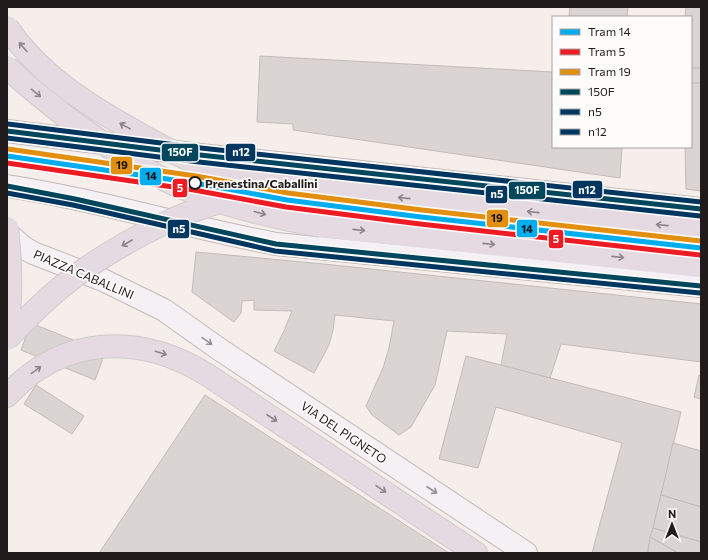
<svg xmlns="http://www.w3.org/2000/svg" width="708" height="560" viewBox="0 0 708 560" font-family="Commissioner,sans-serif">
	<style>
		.building { fill: #dad4d2; stroke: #c1bbb9 }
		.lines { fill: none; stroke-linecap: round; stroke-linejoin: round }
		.secondary-casing { stroke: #c1bbb9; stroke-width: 24 }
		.trunk-casing { stroke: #cfcbca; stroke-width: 24 }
		.secondary { stroke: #f4f0f3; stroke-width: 22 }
		.trunk { stroke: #e5dae2; stroke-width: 22 }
		.trunk-bridge-casing { stroke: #cfcbca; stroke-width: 24; stroke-linecap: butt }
		.trunk-bridge { stroke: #e5dae2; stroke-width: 22 }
		.bus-1-casing { stroke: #fefcfb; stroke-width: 8 }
		.bus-2-casing { stroke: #fefcfb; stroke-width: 8 }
		.bus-3-casing { stroke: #fefcfb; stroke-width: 8 }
		.bus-1 { stroke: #00475d; stroke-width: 5 }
		.bus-2 { stroke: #00365f; stroke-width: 5 }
		.bus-3 { stroke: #00365f; stroke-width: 5 }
		.tram-1-casing { stroke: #fefcfb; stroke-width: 8 }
		.tram-2-casing { stroke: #fefcfb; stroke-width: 8 }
		.tram-3-casing { stroke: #fefcfb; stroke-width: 8 }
		.tram-1 { stroke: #00adef; stroke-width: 5 }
		.tram-2 { stroke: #ed1c24; stroke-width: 5 }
		.tram-3 { stroke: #e28f0f; stroke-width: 5 }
		.oneway { stroke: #8d8488 }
		.oneway2 { stroke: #959192 }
		.stop-dot { fill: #fefcfb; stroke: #211c1b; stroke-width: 2 }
		.labels { text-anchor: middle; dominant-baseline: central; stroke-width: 3.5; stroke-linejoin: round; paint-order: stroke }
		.stop-label { font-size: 12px; font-weight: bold; fill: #211c1b; stroke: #fefcfb; text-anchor: start }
		.street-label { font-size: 12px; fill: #211c1b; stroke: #fefcfb }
		.line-badge { stroke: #fefcfb; stroke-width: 1.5 }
		.badge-label { font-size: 11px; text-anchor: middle; font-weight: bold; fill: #fff }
		.pale-badge-label { font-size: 11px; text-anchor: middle; font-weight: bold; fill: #111 }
	</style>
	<rect width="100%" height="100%" fill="#f6eeeb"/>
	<g class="building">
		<path d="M570,7h58l-1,10h-58z"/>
		<path d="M686,7h15v61h-10v-51h-6z"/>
		<path d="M260,56l293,16v75h69l-2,31 -327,-48v-6l-36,-2z"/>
		<rect x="691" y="68" width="10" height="15"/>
		<path d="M691,83h10v108l-15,-2 -1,-42h6z"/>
		<path d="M196,252l128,12 377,40v58l-140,-18 -11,34 -49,-13 6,-31 -60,-3 -12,54 -24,42 -12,8 -27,-20 -6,-9 17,-38 6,-20 5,-27 -59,-6 -2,15 -4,15 -15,28 -40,-22 10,-20 8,-20 -38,-1v-10l-12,1 -1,12 -7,9 -42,-30z"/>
		<path d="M31,323l74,30 -10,27 -74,-30z"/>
		<path d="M466,356l215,56 -34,141h-55l30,-110 -126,-36 -18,61 -39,-9z"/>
		<path d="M699,375l2,1v23l-7,-2z"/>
		<path d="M36,385l48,31 -12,18 -48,-30z"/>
		<path d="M205,395l244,158h-350z"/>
		<path d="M673,443l28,8v56l-40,-12z"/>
		<path d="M661,495l40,12v35l-48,-14z"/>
		<path d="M653,528l48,14v11h-23l-28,-16z"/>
		<path d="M650,537l28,16h-30z"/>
	</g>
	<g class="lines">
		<defs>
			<g id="secondary">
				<path d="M7,131l193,24 97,10 404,44"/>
				<path d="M7,186c91,14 179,41 269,58l425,42"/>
				<path d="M7,233l16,14 10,6 70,27 61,30 55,39 307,204"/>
			</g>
			<g id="trunk">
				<path d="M320,189l381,40"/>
				<path d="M321,226l380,40"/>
				<path d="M7,396c55,-61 132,-63 199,-22l270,179"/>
			</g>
		</defs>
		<use href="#secondary" class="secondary-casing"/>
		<use href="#trunk" class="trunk-casing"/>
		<use href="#secondary" class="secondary"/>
		<use href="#trunk" class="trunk"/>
		<defs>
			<g id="trunk-bridge">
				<path d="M7,27c32,48 82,79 131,106 26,15 54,30 83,39 32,9 66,12 99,17"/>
				<path d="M7,67c18,18 38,33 58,49 35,26 73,52 113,70 46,20 94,31 143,40"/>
				<path d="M7,228c4,37 5,66 0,102"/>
				<path d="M7,339c17,-18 34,-35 53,-51 54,-44 150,-96 221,-96"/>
			</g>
		</defs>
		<use href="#trunk-bridge" class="trunk-bridge-casing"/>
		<use href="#trunk-bridge" class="trunk-bridge"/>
		<defs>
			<g id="bus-1">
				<path d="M7,131l193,24 501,54"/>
				<path d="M7,186l68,13 201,45 425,42"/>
			</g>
			<g id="bus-2">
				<path d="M7,138l192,24 501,54"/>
				<path d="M7,193l66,12 202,46 425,42"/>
			</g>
			<path id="bus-3" d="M8,124l193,24 500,54"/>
		</defs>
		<use href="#bus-1" class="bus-1-casing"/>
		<use href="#bus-2" class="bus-2-casing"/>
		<use href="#bus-3" class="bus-3-casing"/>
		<use href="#bus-1" class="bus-1"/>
		<use href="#bus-2" class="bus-2"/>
		<use href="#bus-3" class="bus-3"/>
		<defs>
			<path id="tram-1" d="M7,156l188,27 92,17 134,17 280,31"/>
			<path id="tram-2" d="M7,163l187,27 92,17 134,17 280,31"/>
			<path id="tram-3" d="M8,149l188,27 92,17 134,17 279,31"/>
		</defs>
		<use href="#tram-1" class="tram-1-casing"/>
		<use href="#tram-2" class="tram-2-casing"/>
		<use href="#tram-3" class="tram-3-casing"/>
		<use href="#tram-1" class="tram-1"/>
		<use href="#tram-2" class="tram-2"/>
		<use href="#tram-3" class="tram-3"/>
	</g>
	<defs><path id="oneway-shaft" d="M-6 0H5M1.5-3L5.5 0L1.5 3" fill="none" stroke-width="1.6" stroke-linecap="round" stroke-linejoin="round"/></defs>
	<g class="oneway">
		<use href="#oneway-shaft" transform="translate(23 47) rotate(-131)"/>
		<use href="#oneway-shaft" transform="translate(36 93) rotate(39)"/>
		<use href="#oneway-shaft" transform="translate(125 126) rotate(-151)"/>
		<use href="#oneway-shaft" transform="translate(404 198) rotate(-174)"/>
		<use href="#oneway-shaft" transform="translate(533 212) rotate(-174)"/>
		<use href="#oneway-shaft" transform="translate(260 213) rotate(15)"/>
		<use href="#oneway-shaft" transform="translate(662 225) rotate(-174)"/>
		<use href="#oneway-shaft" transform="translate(359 230) rotate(6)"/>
		<use href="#oneway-shaft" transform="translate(127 243) rotate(150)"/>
		<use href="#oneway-shaft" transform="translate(489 244) rotate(6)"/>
		<use href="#oneway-shaft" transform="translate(618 257) rotate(6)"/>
		<use href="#oneway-shaft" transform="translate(161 353) rotate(17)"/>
		<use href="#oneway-shaft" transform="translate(36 370) rotate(-36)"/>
		<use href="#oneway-shaft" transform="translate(272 418) rotate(33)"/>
		<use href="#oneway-shaft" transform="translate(381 489) rotate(34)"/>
	</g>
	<g class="oneway2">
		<use href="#oneway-shaft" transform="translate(207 341) rotate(35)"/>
		<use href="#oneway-shaft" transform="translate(432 490) rotate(33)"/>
	</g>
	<circle class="stop-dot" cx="195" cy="183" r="6"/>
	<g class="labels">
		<g class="stop-label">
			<text x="205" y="183">Prenestina/Caballini</text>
		</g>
		<g class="street-label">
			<text transform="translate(84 274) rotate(23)">PIAZZA CABALLINI</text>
			<text transform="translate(344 432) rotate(34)">VIA DEL PIGNETO</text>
		</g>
	</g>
	<g class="line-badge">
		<rect x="225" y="143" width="31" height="19" rx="4" fill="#00365f"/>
		<rect x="161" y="143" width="38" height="19" rx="4" fill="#00475d"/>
		<rect x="110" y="156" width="23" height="19" rx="4" fill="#e28f0f"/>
		<rect x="139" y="167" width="23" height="19" rx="4" fill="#00adef"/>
		<rect x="172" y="178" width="16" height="20" rx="4" fill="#ed1c24"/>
		<rect x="572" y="180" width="31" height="19" rx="4" fill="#00365f"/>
		<rect x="508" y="181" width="38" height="19" rx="4" fill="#00475d"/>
		<rect x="485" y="185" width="23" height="19" rx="4" fill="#00365f"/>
		<rect x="486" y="209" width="23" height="19" rx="4" fill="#e28f0f"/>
		<rect x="516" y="219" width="22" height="19" rx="4" fill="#00adef"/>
		<rect x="167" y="219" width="23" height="20" rx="4" fill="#00365f"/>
		<rect x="548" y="229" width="16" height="20" rx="4" fill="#ed1c24"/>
	</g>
	<g class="badge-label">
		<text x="241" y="156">n12</text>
		<text x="180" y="156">150F</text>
		<text x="180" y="192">5</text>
		<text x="587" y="194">n12</text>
		<text x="527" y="194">150F</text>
		<text x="497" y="198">n5</text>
		<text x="179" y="233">n5</text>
		<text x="556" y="243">5</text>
	</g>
	<g class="pale-badge-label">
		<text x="122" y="169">19</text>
		<text x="151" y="180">14</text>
		<text x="497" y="222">19</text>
		<text x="527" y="233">14</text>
	</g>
	<rect width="708" height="560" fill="none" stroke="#211c1b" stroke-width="16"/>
	<rect x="552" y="16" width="140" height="132" fill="#fefcfb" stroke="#a6a2a1"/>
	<rect x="560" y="29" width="20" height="6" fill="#00adef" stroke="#a6a2a1"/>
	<text x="588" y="36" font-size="12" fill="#211c1b">Tram 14</text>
	<rect x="560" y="49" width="20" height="6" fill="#ed1c24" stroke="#a6a2a1"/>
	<text x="588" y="56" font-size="12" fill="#211c1b">Tram 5</text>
	<rect x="560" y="69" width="20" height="6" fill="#e28f0f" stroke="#a6a2a1"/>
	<text x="588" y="76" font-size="12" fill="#211c1b">Tram 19</text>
	<rect x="560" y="89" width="20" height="6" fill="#00475d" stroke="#a6a2a1"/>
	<text x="588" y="96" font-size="12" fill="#211c1b">150F</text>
	<rect x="560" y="109" width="20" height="6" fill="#00365f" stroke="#a6a2a1"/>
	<text x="588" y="116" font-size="12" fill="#211c1b">n5</text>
	<rect x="560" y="129" width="20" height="6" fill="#00365f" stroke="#a6a2a1"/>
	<text x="588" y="136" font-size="12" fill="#211c1b">n12</text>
	<g transform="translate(672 524)" stroke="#fefcfb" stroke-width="3" paint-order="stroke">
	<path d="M0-3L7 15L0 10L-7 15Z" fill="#211c1b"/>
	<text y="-6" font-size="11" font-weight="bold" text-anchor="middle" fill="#211c1b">N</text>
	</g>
</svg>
